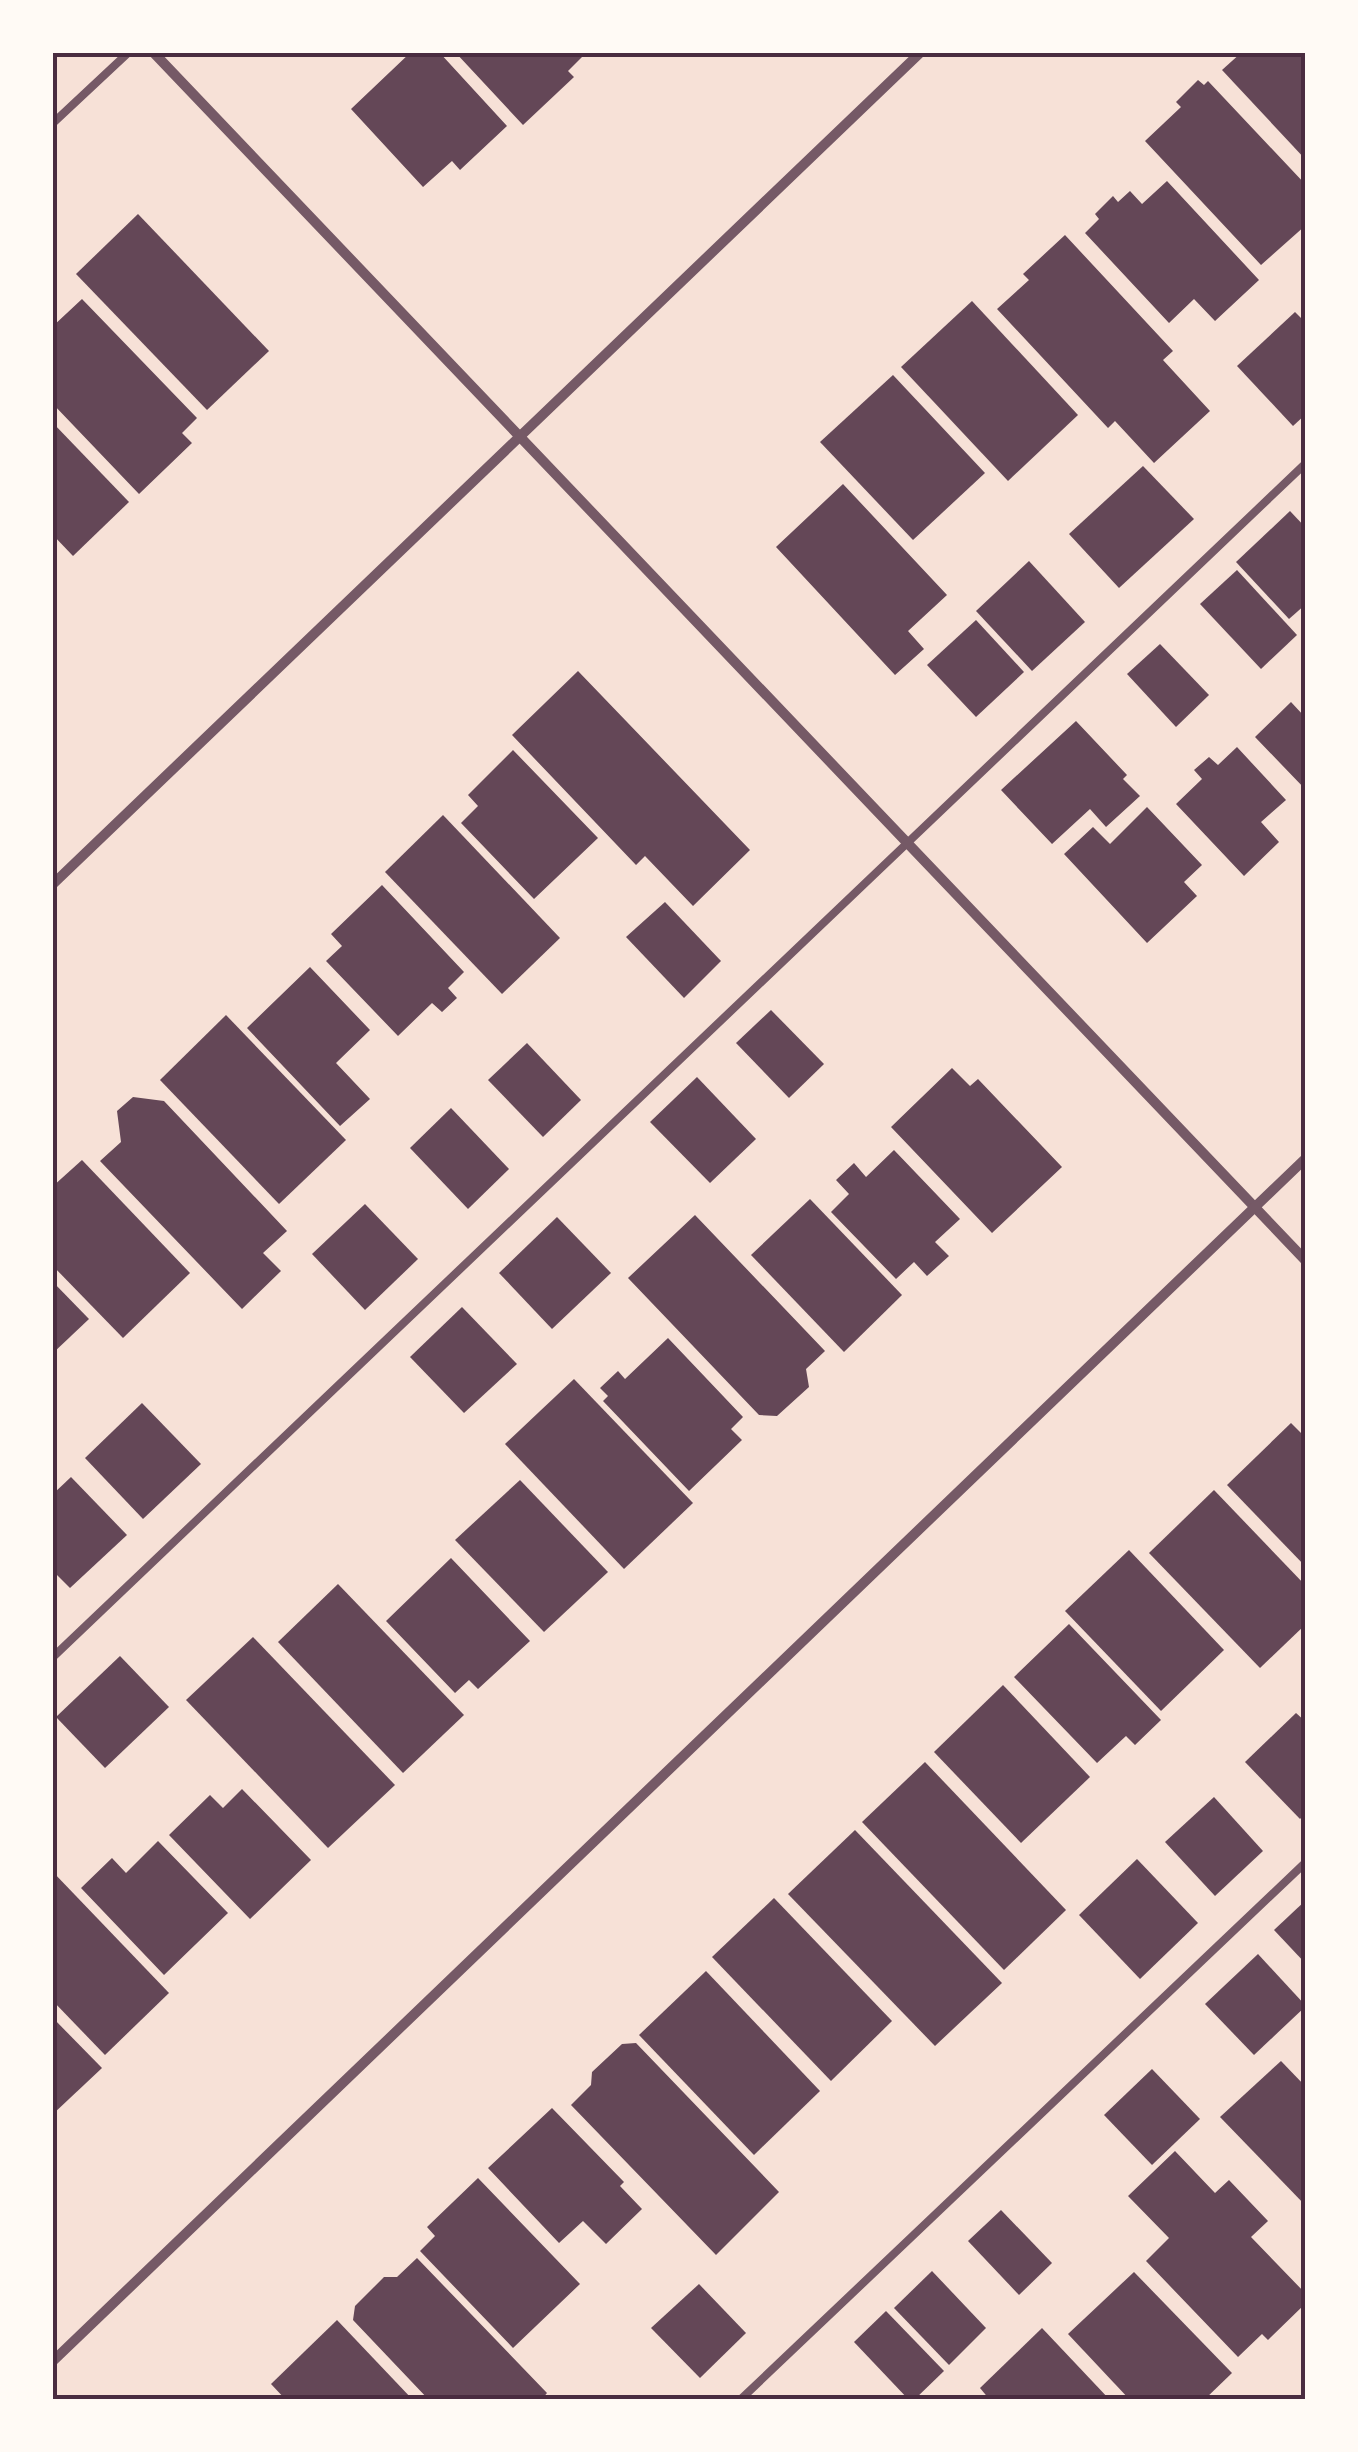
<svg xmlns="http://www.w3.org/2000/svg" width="1358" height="2452" viewBox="0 0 1358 2452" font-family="Helvetica,sans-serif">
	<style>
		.building { fill: #644757 }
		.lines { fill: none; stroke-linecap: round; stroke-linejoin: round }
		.service { stroke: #755966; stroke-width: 8 }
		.minor { stroke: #755966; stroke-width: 10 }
		.neatline { fill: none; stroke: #4a2c40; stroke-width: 4 }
	</style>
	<rect width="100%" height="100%" fill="#f7e1d7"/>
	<g class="building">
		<path d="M411,52h28l68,74 -47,44 -8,-9 -29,26 -72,-78z"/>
		<path d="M455,52h132l-19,19 6,6 -51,48z"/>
		<path d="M1242,52h64v108l-84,-90z"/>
		<path d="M1198,80l6,5 4,-4 98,104v40l-45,40 -116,-124 36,-34 -5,-5z"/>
		<path d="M1167,181l92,99 -44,41 -21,-22 -25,24 -84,-90 14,-14 -4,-5 18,-18 5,6 12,-11 12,13z"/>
		<path d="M138,214l131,137 -62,59 -131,-136z"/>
		<path d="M1065,235l108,116 -10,9 47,51 -56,52 -39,-42 -7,7 -111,-119 32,-29 -6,-6z"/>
		<path d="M82,299l115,119 -15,15 10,10 -53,51 -87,-91v-76z"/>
		<path d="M972,301l106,114 -70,66 -107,-114z"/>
		<path d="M1295,312l11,11v91l-13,12 -56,-60z"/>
		<path d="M893,375l92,98 -72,67 -93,-98z"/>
		<path d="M52,422l77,80 -56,54 -21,-22z"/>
		<path d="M1143,466l51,53 -75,69 -50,-54z"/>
		<path d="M843,484l104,111 -39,36 16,18 -29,26 -119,-128z"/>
		<path d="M1290,511l16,17v76l-17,15 -53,-57z"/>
		<path d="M1029,561l56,61 -53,49 -56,-60z"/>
		<path d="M1237,570l60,65 -36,34 -61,-65z"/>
		<path d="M976,620l48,52 -48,45 -49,-52z"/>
		<path d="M1160,644l49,51 -33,32 -49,-53z"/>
		<path d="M578,671l172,179 -57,56 -48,-50 -9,9 -124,-130z"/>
		<path d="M1291,702l13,14 2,-1v75l-51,-53z"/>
		<path d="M1076,721l51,54 -4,4 17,17 -34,31 -16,-18 -38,35 -51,-54z"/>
		<path d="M1237,747l49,53 -25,22 18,20 -35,34 -68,-72 26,-25 -8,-9 15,-13 9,8z"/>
		<path d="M513,750l85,88 -64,61 -73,-76 17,-17 -10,-11z"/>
		<path d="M1147,807l55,58 -18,17 13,14 -50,47 -83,-89 29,-27 17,17z"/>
		<path d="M443,815l117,123 -58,56 -117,-122z"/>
		<path d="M382,885l82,87 -16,16 9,10 -15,14 -10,-9 -34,33 -72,-75 16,-15 -11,-12z"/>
		<path d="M665,902l56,59 -37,37 -58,-61z"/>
		<path d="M310,967l60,63 -34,33 34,36 -30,27 -93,-98z"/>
		<path d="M771,1010l53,54 -35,34 -53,-55z"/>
		<path d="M226,1015l120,125 -67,64 -119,-124z"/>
		<path d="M527,1043l54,57 -38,37 -55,-57z"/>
		<path d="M952,1068l18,18 8,-7 84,88 -70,66 -101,-106z"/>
		<path d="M697,1077l59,62 -46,44 -60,-61z"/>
		<path d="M133,1097l31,4 123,130 -24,22 18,18 -39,38 -142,-148 21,-19 -4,-31z"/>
		<path d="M451,1108l58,61 -41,40 -58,-61z"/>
		<path d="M894,1150l66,69 -25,23 14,14 -22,20 -13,-14 -18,17 -65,-67 18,-18 -13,-14 18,-17 12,14z"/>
		<path d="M82,1160l108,113 -67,65 -71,-73v-78z"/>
		<path d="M810,1199l92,96 -58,57 -93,-97z"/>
		<path d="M365,1204l53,55 -53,51 -53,-56z"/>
		<path d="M695,1215l130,136 -19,18 3,18 -32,29 -18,-1 -131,-137z"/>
		<path d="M557,1217l54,56 -59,56 -53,-56z"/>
		<path d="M52,1281l37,38 -37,35z"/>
		<path d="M462,1307l55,57 -53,49 -54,-56z"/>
		<path d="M668,1338l75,79 -12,12 11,11 -53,51 -86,-90 5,-5 -8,-8 18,-17 7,8z"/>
		<path d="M574,1379l119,124 -69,66 -119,-125z"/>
		<path d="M142,1403l59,61 -58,55 -58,-61z"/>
		<path d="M1291,1423l15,15v129l-79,-82z"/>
		<path d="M71,1477l56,58 -57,53 -18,-18v-75z"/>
		<path d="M520,1480l88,92 -64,60 -89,-92z"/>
		<path d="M1214,1490l92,96v38l-46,44 -111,-115z"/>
		<path d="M1129,1550l95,100 -63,61 -96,-100z"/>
		<path d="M451,1558l79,83 -52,48 -9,-9 -14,13 -69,-72z"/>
		<path d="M338,1584l126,131 -61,58 -125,-131z"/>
		<path d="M1069,1624l92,96 -26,25 -9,-9 -29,27 -83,-86z"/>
		<path d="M253,1637l142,148 -67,63 -142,-148z"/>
		<path d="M120,1656l49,51 -64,61 -49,-51z"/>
		<path d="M1003,1685l87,92 -69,66 -87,-91z"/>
		<path d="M1296,1713l10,9v91l-6,6 -55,-57z"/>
		<path d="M925,1762l141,148 -62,60 -142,-148z"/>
		<path d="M242,1789l69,71 -61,59 -81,-84 41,-40 13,13z"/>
		<path d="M1214,1797l49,54 -48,45 -50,-54z"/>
		<path d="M855,1830l147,153 -67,63 -147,-152z"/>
		<path d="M158,1841l70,72 -64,62 -83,-87 31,-30 14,15z"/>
		<path d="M1137,1859l61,64 -58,56 -61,-64z"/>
		<path d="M52,1871l117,122 -64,62 -53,-55z"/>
		<path d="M774,1898l118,123 -61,60 -119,-124z"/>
		<path d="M1306,1900v64l-32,-34z"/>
		<path d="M1258,1954l48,52 -52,49 -49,-51z"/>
		<path d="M706,1971l114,120 -66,64 -115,-120z"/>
		<path d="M52,2017l50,51 -50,47z"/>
		<path d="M636,2043l143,149 -63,63 -145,-150 20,-20 1,-13 30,-28z"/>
		<path d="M1281,2061l25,26v119l-86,-89z"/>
		<path d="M1152,2069l48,50 -48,46 -48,-50z"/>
		<path d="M552,2108l72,74 -4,4 22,23 -36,35 -23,-23 -24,22 -71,-75z"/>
		<path d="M1175,2151l40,42 14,-13 39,41 -17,16 55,57v9l-38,37 -6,-6 -24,23 -92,-96 23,-23 -41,-42z"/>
		<path d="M478,2178l102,106 -67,64 -93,-97 15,-15 -8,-9z"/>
		<path d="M1001,2210l51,53 -33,32 -51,-54z"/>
		<path d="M417,2258l130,135 -6,7h-112l-76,-80 2,-14 29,-29h13z"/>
		<path d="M932,2271l54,57 -37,37 -55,-57z"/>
		<path d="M1134,2272l98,101 -28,27h-74l-62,-66z"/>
		<path d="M699,2284l47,49 -46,45 -49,-50z"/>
		<path d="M886,2311l58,60 -30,29h-5l-55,-58z"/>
		<path d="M337,2320l76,80h-127l-15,-16z"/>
		<path d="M1042,2328l68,72h-120l-10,-12z"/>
	</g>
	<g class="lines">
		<g class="service">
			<path d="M52,124l77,-72"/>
			<path d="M52,1658l1254,-1195"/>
			<path d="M740,2400l566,-538"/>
		</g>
		<g class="minor">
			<path d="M153,52l1153,1209"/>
			<path d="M52,885l869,-833"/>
			<path d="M52,2362l1254,-1204"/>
		</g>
	</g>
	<rect width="1358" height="2452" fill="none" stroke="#fffaf5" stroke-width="110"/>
	<rect x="55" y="55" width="1248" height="2342" class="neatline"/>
</svg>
